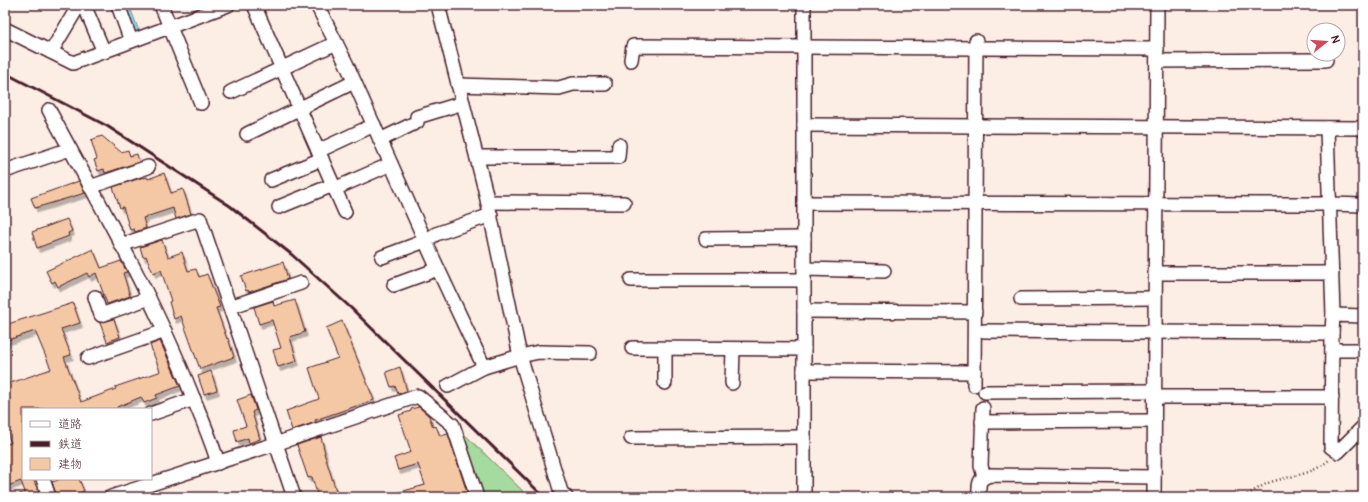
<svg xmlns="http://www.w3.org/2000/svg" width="1368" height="502" viewBox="0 0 1368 502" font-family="Pangolin,'Klee One',sans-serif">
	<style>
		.green { fill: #a5db9e; stroke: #787d64 }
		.water { fill: #8adce1; stroke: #709098 }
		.building { fill: #f4c8a4; stroke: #4a1f2b; filter: url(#shadow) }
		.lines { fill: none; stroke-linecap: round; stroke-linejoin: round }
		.minor-casing { stroke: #4a1f2b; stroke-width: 16 }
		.path { stroke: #4a1f2b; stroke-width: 2.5; stroke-dasharray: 1 3; stroke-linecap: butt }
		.minor { stroke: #fff; stroke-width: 13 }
		.rail { stroke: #4a1f2b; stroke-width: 3 }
	</style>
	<defs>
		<filter id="shadow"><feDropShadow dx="2.5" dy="4.5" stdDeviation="0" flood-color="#0004"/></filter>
	</defs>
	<rect width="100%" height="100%" fill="#fceee4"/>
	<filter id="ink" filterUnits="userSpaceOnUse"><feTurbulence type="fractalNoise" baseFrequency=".025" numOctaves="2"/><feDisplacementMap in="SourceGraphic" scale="8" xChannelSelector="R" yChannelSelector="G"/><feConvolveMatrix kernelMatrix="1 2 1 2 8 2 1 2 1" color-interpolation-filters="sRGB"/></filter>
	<g filter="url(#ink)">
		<path class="green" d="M457,427l72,70h-48z"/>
		<path class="water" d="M124,5h5l10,26 -5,2z"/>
		<g class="building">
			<path d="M102,136l19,16 7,-2 2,6 7,-2 2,8 -34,11 -1,-4 -6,2 -4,-11 3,-1 -6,-19z"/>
			<path d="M164,173l7,20 12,-4 8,25 -15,5 -3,-11 -30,10 3,10 -11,4 -1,-3 -4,1 -7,-23 -3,1 -7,-21 31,-10v1l3,-1 1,2z"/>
			<path d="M79,181l6,12 -50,15 -4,-10z"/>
			<path d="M67,219l5,12 -4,2 1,3 -32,12 -5,-16z"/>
			<path d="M162,240l6,17 14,-5 6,19 8,-2 3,8 8,-3 13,33 -4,1 11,31 1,-1 6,19 -34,12 -19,-53 -7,3 -5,-17 2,-1 -10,-31 -8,3 -7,-17 -3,1 -3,-10z"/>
			<path d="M93,249l8,19 20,-7 6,11 -4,1 7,23 -23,8 -11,-31 -7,4 -2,-4 -29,14 -3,-6 -3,2 -6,-12z"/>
			<path d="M283,262l5,17 -39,13 -1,-2 -2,1 -5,-15z"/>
			<path d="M295,300l10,32 -15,5 7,24 -19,6 -5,-17 8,-2 -9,-28 -13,4 -5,-17 19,-6 1,5z"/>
			<path d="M73,303l7,20 -19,6 10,26 -7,2 17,45 35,-13 -1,-2 44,-15 1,-1 -10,-26 10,-4 20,45 -24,9 1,3 -13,5 -3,-6 -24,10 1,2h-95v70h10l8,18h-25l-1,-1 10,-4 -4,-11 -16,6v-43l6,-1 -6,-16v-42l46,-16 -16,-38 -30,10v-16z"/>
			<path d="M114,319l6,18 -13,5 -7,-19z"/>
			<path d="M342,321l32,79 -59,20 1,2 -24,8 -6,-19 33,-12 -10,-31 29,-10 -12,-30z"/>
			<path d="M400,367l7,24 -9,3 -3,-8 -4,1 -5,-15z"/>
			<path d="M211,371l6,19 -13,4 -6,-18z"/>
			<path d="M251,395l5,15 -4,2 8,27 -11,4 -1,-5 -11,4 -3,-12 12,-4 -9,-26z"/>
			<path d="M419,407l10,9 4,11 3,-1 4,10 8,-2 19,58 -16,5h-58v-3l32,-9 -7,-21 -20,6 -4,-12 17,-6 -12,-37 12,-4v-2z"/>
			<path d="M321,437l4,16h-1l14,44h-20l-6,-20 -4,1 -11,-33z"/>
			<path d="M61,479h18l5,12 -15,6h-12l-5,-15z"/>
		</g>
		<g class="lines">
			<defs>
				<g id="minor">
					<path d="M84,5l20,47"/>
					<path d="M118,5l13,36"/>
					<path d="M161,5l40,98"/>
					<path d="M254,5l91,207"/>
					<path d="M317,5l29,58 86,193 52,111"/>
					<path d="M438,5l47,185 35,166 41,136 5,5"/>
					<path d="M5,29l68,34 155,-58"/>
					<path d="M51,52l28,-47"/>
					<path d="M631,60l2,-14 524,3"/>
					<path d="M1157,61l169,-1"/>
					<path d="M458,85l101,3 14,-4h32"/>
					<path d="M231,92l105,-49"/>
					<path d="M49,110c50,93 104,186 143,285 9,22 19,44 26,68"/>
					<path d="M804,125l559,3"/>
					<path d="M1327,128l6,187"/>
					<path d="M247,134l107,-52"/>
					<path d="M380,140l37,-18v-5l46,-14"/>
					<path d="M318,151l56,-26"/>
					<path d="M477,157h141l1,-12"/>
					<path d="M5,171l65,-22"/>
					<path d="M271,180l51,-21"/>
					<path d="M90,187l58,-20"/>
					<path d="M334,189l57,-25"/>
					<path d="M488,202l136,1"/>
					<path d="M804,203l526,1 33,1"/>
					<path d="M279,207l54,-22"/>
					<path d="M706,239l98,-1"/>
					<path d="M121,245l79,-26 94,278"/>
					<path d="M382,257l43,-16 11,-7 55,-19"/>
					<path d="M804,269l80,2"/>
					<path d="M1155,273h177"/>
					<path d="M631,280h173"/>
					<path d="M394,285l44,-16"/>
					<path d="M95,297l6,18 48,-17"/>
					<path d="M1021,299l133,-1"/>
					<path d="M230,307l71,-24"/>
					<path d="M804,311l171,1"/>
					<path d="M984,331l348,2 1,-18 30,1"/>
					<path d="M1332,333l-1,114 7,5 25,-25"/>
					<path d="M632,348l172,1"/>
					<path d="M665,349v34"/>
					<path d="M1332,350h31"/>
					<path d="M88,358l77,-27"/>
					<path d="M804,371l170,1"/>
					<path d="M732,383l1,-34"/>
					<path d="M974,385l2,-344"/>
					<path d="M448,386l36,-19 36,-11 19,-4 51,1"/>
					<path d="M985,392l169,-1"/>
					<path d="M1154,397h178"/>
					<path d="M983,408l-2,58 3,11"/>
					<path d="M151,414l43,-15"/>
					<path d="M982,422l172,-1"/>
					<path d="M631,438l173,-1"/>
					<path d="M43,479l6,18"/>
					<path d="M111,497l164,-53 143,-48 35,29 24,72"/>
					<path d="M804,497v-492"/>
					<path d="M979,497c0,-12 -2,-18 11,-22l164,2"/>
					<path d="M1154,497l3,-492"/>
				</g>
			</defs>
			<use href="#minor" class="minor-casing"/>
			<path class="path" d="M1244,497c8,-5 16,-10 24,-14 22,-8 41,-6 61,-23"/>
			<use href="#minor" class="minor"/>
			<path class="rail" d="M5,73l102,53 123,80 61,48 60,54 193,189"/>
		</g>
	</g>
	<rect width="1368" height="502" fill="none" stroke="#fff" stroke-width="20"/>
	<rect x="10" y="10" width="1348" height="482" fill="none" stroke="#4a1f2b" stroke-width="1.5" filter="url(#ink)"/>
	<rect x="22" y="408" width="130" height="72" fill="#ffffff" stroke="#b7a5aa"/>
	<rect x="30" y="421" width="20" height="6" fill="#ffffff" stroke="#b7a5aa"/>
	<text x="58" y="428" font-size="12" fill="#4a1f2b">道路</text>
	<rect x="30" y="441" width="20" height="6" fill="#4a1f2b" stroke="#b7a5aa"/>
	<text x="58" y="448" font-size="12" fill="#4a1f2b">鉄道</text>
	<rect x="30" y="458" width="20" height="12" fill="#f4c8a4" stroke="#b7a5aa"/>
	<text x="58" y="468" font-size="12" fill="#4a1f2b">建物</text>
	<g transform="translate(1326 42) rotate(73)"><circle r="19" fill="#ffffff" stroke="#b7a5aa"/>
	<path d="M0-3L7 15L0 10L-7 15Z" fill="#d1495b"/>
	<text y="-6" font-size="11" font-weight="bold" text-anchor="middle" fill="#4a1f2b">N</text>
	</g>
</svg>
